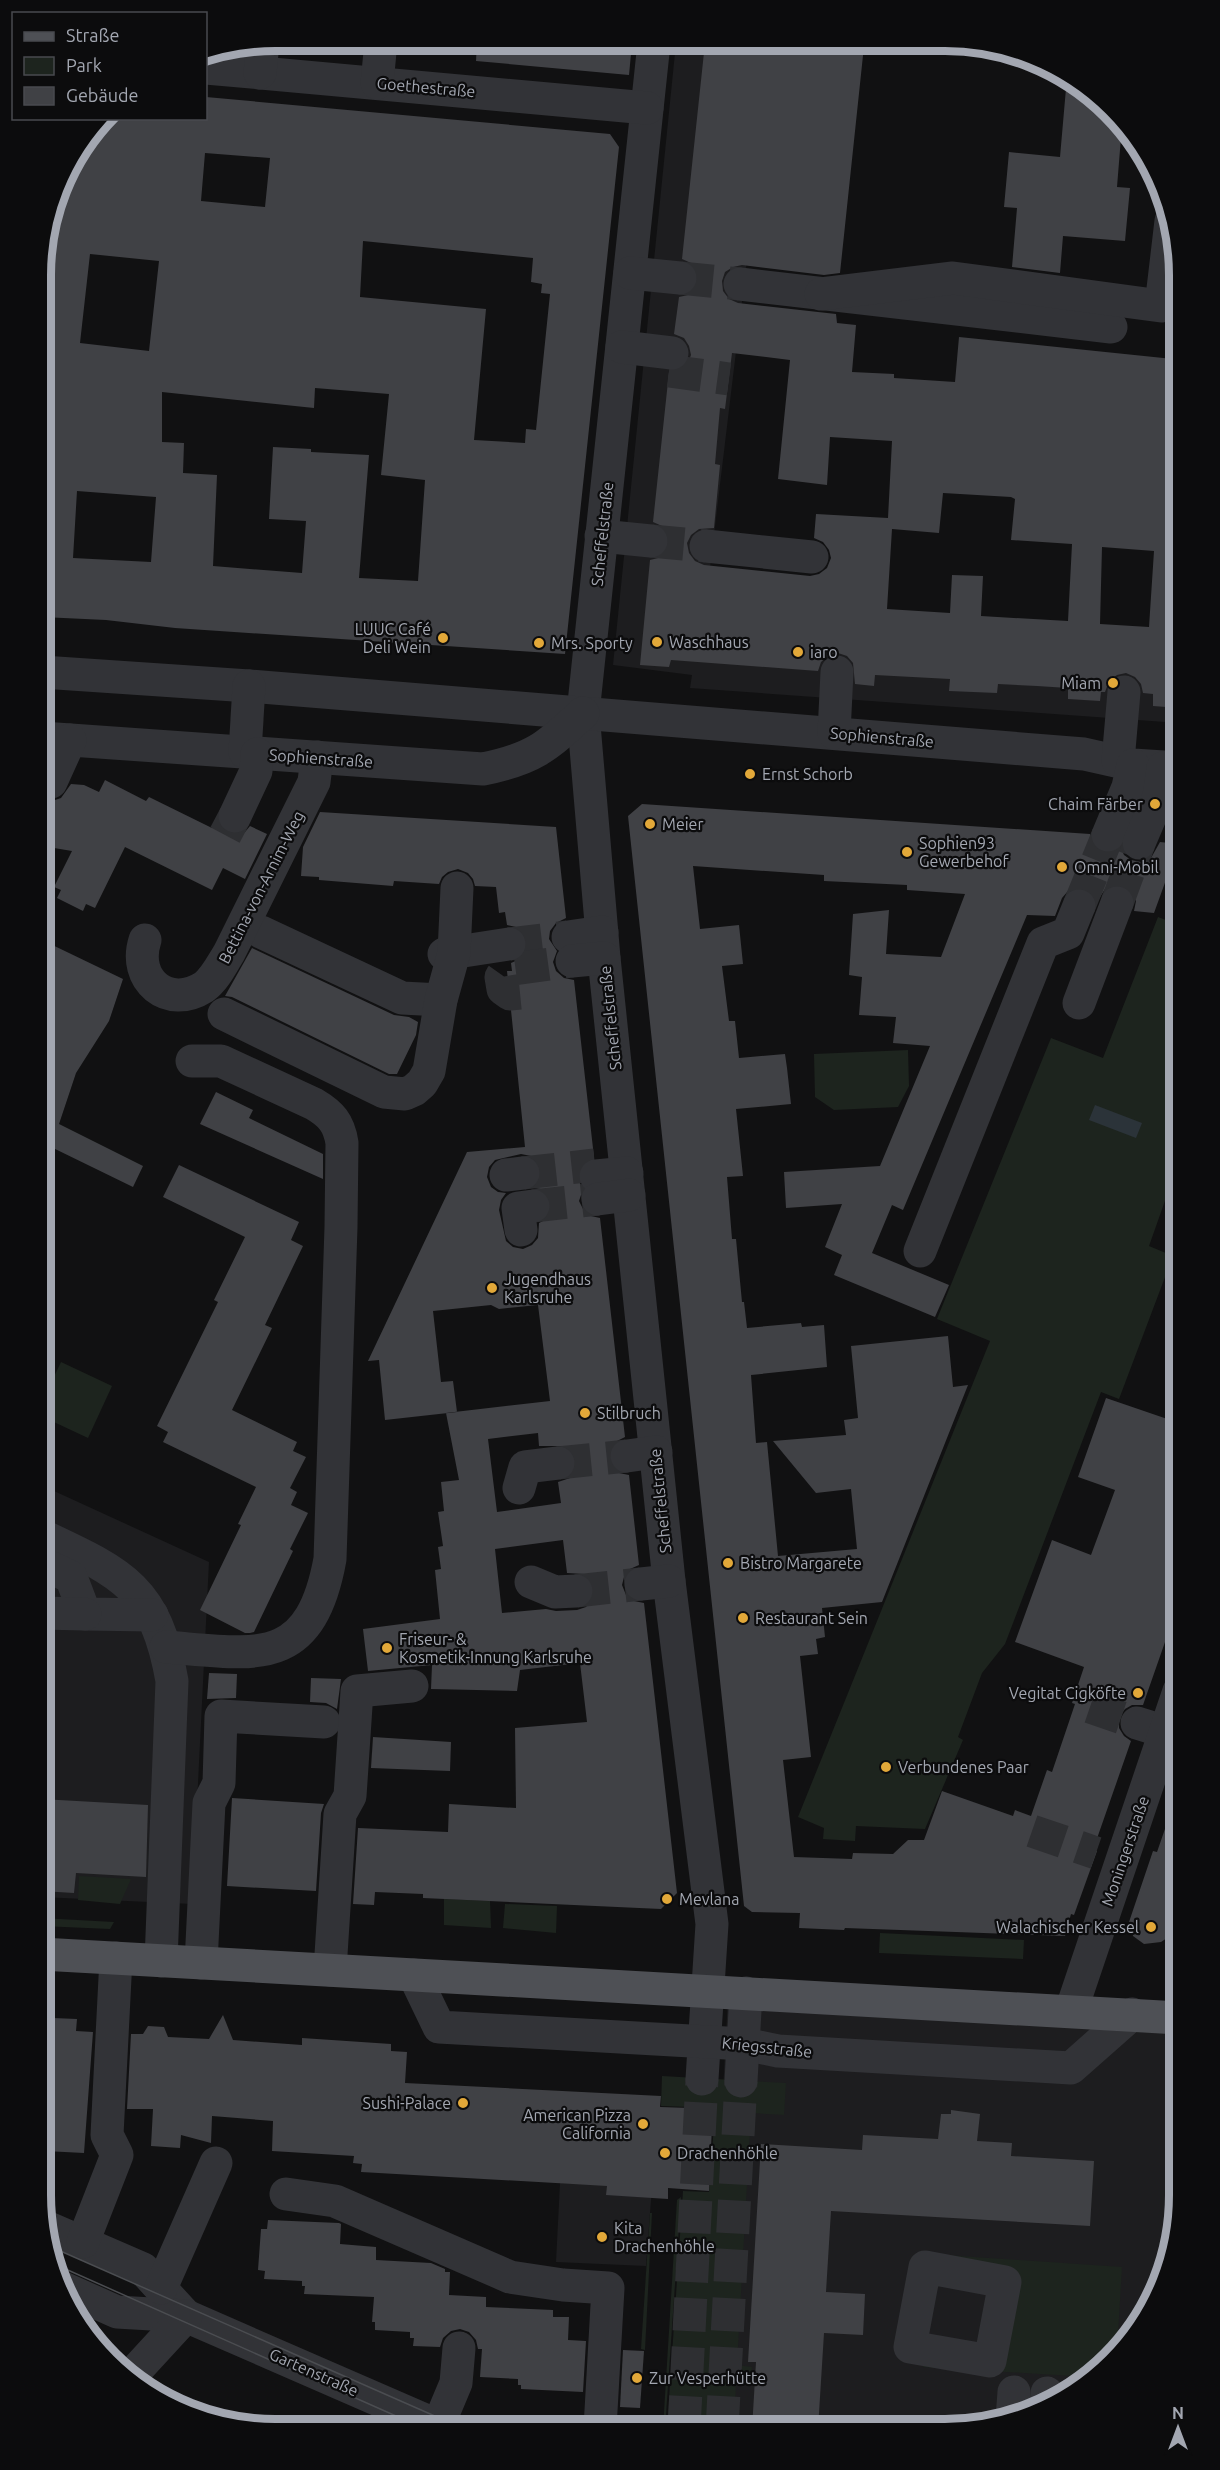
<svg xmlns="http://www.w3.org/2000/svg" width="1220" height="2470" viewBox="0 0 1220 2470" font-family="Ubuntu,sans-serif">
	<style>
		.built { fill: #1d1d1f }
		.green { fill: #1d241e }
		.water { fill: #2b3339 }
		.building { fill: #404145; fill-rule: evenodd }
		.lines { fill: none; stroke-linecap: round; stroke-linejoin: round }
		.minor-tunnel { stroke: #2e2f32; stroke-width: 33; stroke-dasharray: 33 16; stroke-linecap: butt }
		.minor { stroke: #323337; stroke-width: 33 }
		.major { stroke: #4e5055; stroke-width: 33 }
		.tram { stroke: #4b4d51; stroke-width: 1.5 }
		.poi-dot { fill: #e2a839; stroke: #0c0c0d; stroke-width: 2 }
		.labels { text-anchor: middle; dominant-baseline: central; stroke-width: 4.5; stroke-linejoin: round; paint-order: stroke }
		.street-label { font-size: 16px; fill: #a3a7b1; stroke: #0c0c0d }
		.poi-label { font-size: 16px; fill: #a3a7b1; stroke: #0c0c0d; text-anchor: start }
		.rim { fill: none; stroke: #a3a7b1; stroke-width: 8 }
	</style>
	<rect width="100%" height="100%" fill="#111112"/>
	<g class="built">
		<path d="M676,43l97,1 -70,582 476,34v63l-489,-35 2,-13 -79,-10z"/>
		<path d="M41,1485l168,77 -17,342 -151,-7z"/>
		<path d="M728,1998l451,24v189l-17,74 -31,53 -55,52 -56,27 -75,12h-240z"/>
		<path d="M560,2183l92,4 -6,79 -90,-4z"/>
	</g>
	<g class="green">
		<path d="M1158,917l21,8v236l-30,85 24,10 -54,143 -18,-7 -96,252 -23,29 -24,64 5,3 -38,89 -69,-3 -1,15 -32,-2 1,-11 -26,-11 192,-476 -53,-22 114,-281 52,20z"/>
		<path d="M908,1050l1,36 -11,21 -64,3 -19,-13 -1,-43z"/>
		<path d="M61,1362l51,24 -24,52 -47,-22v-12z"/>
		<path d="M79,1876l52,3 -11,25 -42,-4z"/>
		<path d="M444,1899l46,2 1,27 -47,-3z"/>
		<path d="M505,1904l52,2 -1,27 -53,-5z"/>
		<path d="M41,1918l73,4 -4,7 -69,-3z"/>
		<path d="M880,1933l144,7 -1,19 -144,-6z"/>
		<path d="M662,2076l124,7 -2,32 -33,-2 -14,252 15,2 -1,16h-15l-2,46h-67l16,-238 26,1 5,-67 -24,-1v-17l-29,-1z"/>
		<path d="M681,2197l-16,232h-2l14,-229z"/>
		<path d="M650,2213h2l-7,137 -4,-1z"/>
		<path d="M930,2254l192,13 -5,84 -28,26 -166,-10 1,-17 66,11 15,-79z"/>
	</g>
	<path class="water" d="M1095,1105l47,18 -6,15 -47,-18z"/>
	<g class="building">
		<path d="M477,42l155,1 -3,32 -153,-14z"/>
		<path d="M705,43l137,1 22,2 -24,227 -16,2 -82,-10 -9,2 -8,5 -3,9 1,10 6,8 9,4 98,11 1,9 19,2 -4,47 42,2v4l61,4 4,-45 214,22 -3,54 9,1v294l-26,-2v-12l-10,-1 -2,-9 -6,-7 -9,-4 -9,2 -8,6 -4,11h-4l-1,9 -32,-2v-11l-31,-2 -39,-2 -1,9 -48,-2 1,-12 -75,-4 -1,11 -19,-2 -2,-21 -6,-7 -9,-3 -10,3 -7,6 -3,9 -147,-11 -2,7 -29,-2 10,-105 8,-2 8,-6 4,-10 -2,-9 -6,-7 -9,-4 16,-150 10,-2 8,-5 4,-10 -2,-9 -5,-8 -10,-4 5,-37 9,-2 8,-7 3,-8 -2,-10 -6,-7 -9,-4zM732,353l58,7 -12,119 49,6 3,-48 62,4 -4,77 -72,-4 -2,24 9,4 6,8 2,8 -4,10 -8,6 -9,2 -106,-11 -9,-4 -6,-8 -2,-10 4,-8 8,-6 15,-1 6,-63 -5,-1 5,-56 5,1zM943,493l68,4 4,2 -4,41 61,4 -4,77 -87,-5 2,-40 -31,-1 -2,38 -63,-4 5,-80 47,4zM1102,547l52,4 -5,76 -49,-3z"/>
		<path d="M1067,77l33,22 22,26 -5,62 13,1 -5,53 -62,-5 -3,37 -48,-6 5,-59 -13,-1 5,-55 51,5z"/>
		<path d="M206,97l404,37 9,13 -54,507 -390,-26 -69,-8 -64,-3v-354l3,-28 20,-64 40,-53h101zM205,153l65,5 -5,49 -64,-6zM363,241l170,17 -2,24 11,2 -1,9 9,1 -14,136 -10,-1 -1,14 -51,-3 12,-131 -126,-12zM90,254l69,7 -10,90 -69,-8zM315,388l74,6 -8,81 44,5 -7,101 -59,-3 10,-123 -58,-3v-3l-38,-2 -4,72 37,2 -4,52 -89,-7 4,-91 -34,-2 1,-30 -22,-1v-50l152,16zM77,491l79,6 -5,65 -78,-4z"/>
		<path d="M105,780l41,21 3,-4 63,31 4,-10 4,9 8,6 9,2 8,-3 5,-6 17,8 -22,45 -22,-11 -11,22 -87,-43 -30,61 -9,-4 -3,7 -26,-13 4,-8 -7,-3 18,-36 -30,-5v-48l10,3 9,-3 10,-14 13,1 15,7z"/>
		<path d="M642,804l448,30 3,12 7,6 11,1 10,-5 3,7 7,5 10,2 10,-4 9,-16 19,2 -25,69 -20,-2 2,-10 -4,-9 -8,-6 -9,-2 -10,5 -8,13 -4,-8 -6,-5 -11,-1 -8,3 -6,7 -7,18 -28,-1 -124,295 -11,-5 -20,48 77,32 -14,32 -101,-42 8,-20 -17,-8 17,-43 -56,4 -2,-36 96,-6 50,-120 -37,-3 3,-26 -37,-2 3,-38 -13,-2 4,-61 36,-4 -3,44 55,3 24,-63 -58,-4v-5l-83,-4v-6l-131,-9 7,63 39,-4 4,39 -21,2 7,55h6l4,37 46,-4 2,14 4,36 -55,5 7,67 -16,1 5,62h4l6,63h2l3,26 54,-5 1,4 22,-2 3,42 -76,8 5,68 11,-1 11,114 79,-7 -6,-60 -35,4 -43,-52 73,-6 -2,-15 14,-2 -7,-72 97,-10 5,51 15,-2 -86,217 -60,6 3,29 -9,2 2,15 -18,2 11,101 -28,3 11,97 58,2 1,-6 40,1 15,-14h16l18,-49 71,25 2,-6 16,6 16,-46 5,2 23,-68 -3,-1 12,-36 -69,-25 37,-102 39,15 24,-65 -37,-13 28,-79 73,25v179l-36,103h-11l-7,4 -6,8v11l5,8 7,5 -38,109 4,1 -23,64 -3,-1 -6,22 -220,-8 -1,2 -45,-2 1,-15 -48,-1 -8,-6 -116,-1090z"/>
		<path d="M320,812l236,15 10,91 -10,5 -6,8 -1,8 8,12 -4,11 3,9 8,7 10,2 20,177 -9,4 -6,8 -2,9 6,11 -4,12 5,10 7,5 9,2 25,219 -10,5 -6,7 -1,9 5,10 6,5 10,2 10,90 -9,4 -6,8 -2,8 4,10 8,6 10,2 33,290 -16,16 -238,-11v-4l-48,-2 -1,13 -21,-1 5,-76 90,4 1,-28 67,4 -1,-80 72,-6 -7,-59 -60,7 -3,21 -86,-2 1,-24 -64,6 -5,-42 77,-10 -5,-49 6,-1 -3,-22 5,-1 -5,-34 6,-1 -3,-29 18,-2 -13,-67 104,-12 -12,-96 -39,4 -8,-4 -58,6 8,71 12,-1 4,31 -72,8 -6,-60 -11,1 99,-209 58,-5 -18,-176h5l-1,-8 9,-4 6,-8 2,-9 -5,-10 -7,-5 -9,-2 -2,-13 -6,1 -3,-26 -21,-1 -2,-7 -5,-6 -10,-4 -10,3 -6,5 -3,7 -45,-3 -1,5 -74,-6v-3l-18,-1 2,-29zM521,1154l10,2 7,6 4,9 -2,9 -6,8 7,1 6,5 5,10 -2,10 -5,6 -6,3 -1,15 -6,7 -9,4 -10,-2 -7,-6 -7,-31 2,-10 5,-7 -8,-1 -7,-5 -4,-10 2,-10 6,-7zM538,1433l1,13h26l8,5 3,9 -1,10 -5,8 -12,4 3,21 -64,9 -9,-73zM563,1540l4,33 17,1 7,6 4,10 -3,10 -6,7 -9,3 -21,1 -10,-2 -44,4 -7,-64z"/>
		<path d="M42,940l81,39 -14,42 -33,52 -17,51 84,42 -10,21 -82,-40 -5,14h-4z"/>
		<path d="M252,948l142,67 15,2 9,5 -2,13 -19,39h-8l-157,-77 -7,-1z"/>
		<path d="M216,1092l37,18 -4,8 74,36v25l-123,-55z"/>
		<path d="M179,1165l120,57 -8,18 12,6 -38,79 7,3 -40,82 65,32 -4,9 13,6 -16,31 7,4 -6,13 17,8 -18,36 3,2 -39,81 -4,1h-5l-45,-23 41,-85 -3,-1 18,-37 -93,-45 5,-10 -11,-6 61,-124 -4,-2 31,-63 -82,-40z"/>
		<path d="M209,1673l28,1 -1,24 -29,1z"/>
		<path d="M311,1678l30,1 -4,30 -11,-6 -16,-1z"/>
		<path d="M373,1737l78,5 -1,29 -79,-3z"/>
		<path d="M232,1798l92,6 -3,9 -5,78 -89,-5z"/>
		<path d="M41,1799l107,6 -2,72 -70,-4 -2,20 -33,-2z"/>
		<path d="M1175,1800l4,1v129l-18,12 -17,2 -11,-8 -4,-14 24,-71 4,1z"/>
		<path d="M223,2015l10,25 69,5v-7l89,6v7l16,1 -2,31 256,13 -1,11 30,1 -1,16 23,2 -3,65 -41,-3v11l-62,-4 1,-9 -246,-14 1,-8 -9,-1 1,-7 -82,-5 1,-30 -61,-5 -1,27 -30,-8 -1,13 -29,-2 2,-37h-26l4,-75h12l5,-8 16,1 4,10 41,2z"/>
		<path d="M53,2018l24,1 -1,12 17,1 -9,121 -39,-2 4,-60 -8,-1v-63l11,1z"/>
		<path d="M951,2110l29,4 -3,27 35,2 -1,13 83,5 -4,65 -259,-15 -5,81 39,2 -2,41 -39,-2 -6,96h-66l4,-67h-8l13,-218 101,6 1,-15 75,4 3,-25h10z"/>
		<path d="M268,2220l71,3 2,1 -1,20 36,3v13l55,3 14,6v3h5l-1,23 37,2v10l67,3v7h16l-1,23 18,1 -3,51 -62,-3v-4h-3v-6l-38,-2 2,-28h-4l-2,-9 -7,-8 -9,-3 -9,2 -8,7 -3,9 -27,-1 1,-8h-4v-6l-35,-2v-8h-3l2,-25 -70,-3 1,-8h-3v-5l-38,-2 1,-8 -7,-1 3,-41h6z"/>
		<path d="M623,2350l21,1 -4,57 -20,-1z"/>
	</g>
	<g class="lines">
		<g class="minor-tunnel">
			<path d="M680,278l60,6"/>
			<path d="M669,371l60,8"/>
			<path d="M651,541l55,5"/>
			<path d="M225,835l10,-19"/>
			<path d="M1117,903l22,-60"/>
			<path d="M1079,906l29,-71"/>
			<path d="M509,944l59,-7"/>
			<path d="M520,993l-10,1 -7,-5 -2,-12 5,-7 66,-9"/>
			<path d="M523,1173l72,-8"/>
			<path d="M533,1206l65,-7"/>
			<path d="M558,1463l69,-7"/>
			<path d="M576,1591l65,-7"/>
			<path d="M1090,1707l47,16"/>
			<path d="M1032,1831l64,22"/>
			<path d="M684,2429l18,-350"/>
			<path d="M722,2429l19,-348"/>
		</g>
		<g class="minor">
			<path d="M654,43l-71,670 21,245 65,623 43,343 -10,155"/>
			<path d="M206,68l441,40"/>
			<path d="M260,73l3,-30"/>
			<path d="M377,83l3,-31"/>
			<path d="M630,273l50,5"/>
			<path d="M740,284l371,43"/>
			<path d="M821,294l132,-16 208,28 10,-85"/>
			<path d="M622,347l50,6"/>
			<path d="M601,536l50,5"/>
			<path d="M706,546l106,11"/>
			<path d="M42,672l207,14 835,68 49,11 46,3"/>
			<path d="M834,733l3,-61"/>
			<path d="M42,738l441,31c50,-10 64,-22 100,-56"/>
			<path d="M245,752l4,-66"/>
			<path d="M1118,761l6,-69"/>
			<path d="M51,782l19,-42"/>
			<path d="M235,816l21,-45 1,-17"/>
			<path d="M1108,835l20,-48 5,-22"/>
			<path d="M1139,843l20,-47 4,-28"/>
			<path d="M261,932l141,66 39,2"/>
			<path d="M568,937l34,-5"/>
			<path d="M145,940c-13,40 23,70 59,47 11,-8 18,-23 25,-34l85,-171 3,-25"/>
			<path d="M444,954l65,-10"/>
			<path d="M572,961l32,-3"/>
			<path d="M1079,1003l38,-100"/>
			<path d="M224,1014l160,78 21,2 9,-4 8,-7 7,-12 12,-71 13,-47 3,-65"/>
			<path d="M506,1175l17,-2"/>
			<path d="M596,1176l31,-3"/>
			<path d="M598,1199l31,-4"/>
			<path d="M521,1230l-3,-22 15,-2"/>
			<path d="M920,1251l123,-308 25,-10 11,-27"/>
			<path d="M627,1456l29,-4"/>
			<path d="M519,1488l6,-21 33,-4"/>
			<path d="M45,1537c79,37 111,52 127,144l-11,280"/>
			<path d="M41,1563l30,14 14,37 67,1"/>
			<path d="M531,1582l24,10 21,-1"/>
			<path d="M641,1584l28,-3"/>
			<path d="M41,1613l44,1"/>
			<path d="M166,1647c90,7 144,22 164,-88l11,-332 1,-84c-3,-20 -11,-29 -28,-39l-93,-43h-29"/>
			<path d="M1137,1723l29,9"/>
			<path d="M201,1963l8,-160 10,-20 2,-67 103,6"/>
			<path d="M330,1970l10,-156 10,-18 7,-105 55,-5"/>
			<path d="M414,1975l25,52 305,17 34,7 293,17 61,-54"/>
			<path d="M1071,2011l108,-320"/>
			<path d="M741,2081l5,-88"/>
			<path d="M286,2194l49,7 175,76 53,8 45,3 -8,140"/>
			<path d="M46,2227l97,42 43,47"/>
			<path d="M83,2242l34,-87 -10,-20 9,-177"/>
			<path d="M925,2267l80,15 -15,79 -80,-14z"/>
			<path d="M61,2287l56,25 69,4 257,112"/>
			<path d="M161,2288l55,-125"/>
			<path d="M129,2378l57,-62"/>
			<path d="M1046,2404l1,-11"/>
			<path d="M1012,2419l2,-27"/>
			<path d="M438,2426l18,-43 3,-35"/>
		</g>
		<path class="major" d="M41,1954l1138,64"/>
		<g class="tram">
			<path d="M49,2246l413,182"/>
			<path d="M52,2263l371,165"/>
		</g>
	</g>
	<g class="poi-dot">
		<circle cx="443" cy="638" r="6"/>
		<circle cx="657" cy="642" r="6"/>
		<circle cx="539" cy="643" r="6"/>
		<circle cx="798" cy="652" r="6"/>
		<circle cx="1113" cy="683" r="6"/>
		<circle cx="750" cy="774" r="6"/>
		<circle cx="1155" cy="804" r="6"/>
		<circle cx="650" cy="824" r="6"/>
		<circle cx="907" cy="852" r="6"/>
		<circle cx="1062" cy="867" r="6"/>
		<circle cx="492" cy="1288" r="6"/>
		<circle cx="585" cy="1413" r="6"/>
		<circle cx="728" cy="1563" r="6"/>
		<circle cx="743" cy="1618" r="6"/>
		<circle cx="387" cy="1648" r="6"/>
		<circle cx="1138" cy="1693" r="6"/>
		<circle cx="886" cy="1767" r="6"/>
		<circle cx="667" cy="1899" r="6"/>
		<circle cx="1151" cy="1927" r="6"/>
		<circle cx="463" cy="2103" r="6"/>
		<circle cx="643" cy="2124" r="6"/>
		<circle cx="665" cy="2153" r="6"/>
		<circle cx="602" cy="2237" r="6"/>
		<circle cx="637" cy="2378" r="6"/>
	</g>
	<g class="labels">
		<g class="street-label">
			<text transform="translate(426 87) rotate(5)">Goethestraße</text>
			<text transform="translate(602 534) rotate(-84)">Scheffelstraße</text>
			<text transform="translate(882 737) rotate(5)">Sophienstraße</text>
			<text transform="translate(321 758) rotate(4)">Sophienstraße</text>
			<text transform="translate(261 887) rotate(-63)">Bettina-von-Arnim-Weg</text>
			<text transform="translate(610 1018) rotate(-96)">Scheffelstraße</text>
			<text transform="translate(660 1501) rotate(-96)">Scheffelstraße</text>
			<text transform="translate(1125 1851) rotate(-71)">Moningerstraße</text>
			<text transform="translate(767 2047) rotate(6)">Kriegsstraße</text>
			<text transform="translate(314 2372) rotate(24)">Gartenstraße</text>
		</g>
		<g class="poi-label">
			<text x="431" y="629" text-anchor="end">LUUC Café<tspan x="431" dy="18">Deli Wein</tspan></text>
			<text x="669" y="642">Waschhaus</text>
			<text x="551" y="643">Mrs. Sporty</text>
			<text x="810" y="652">iaro</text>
			<text x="1101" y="683" text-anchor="end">Miam</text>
			<text x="762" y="774">Ernst Schorb</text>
			<text x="1143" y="804" text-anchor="end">Chaim Färber</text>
			<text x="662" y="824">Meier</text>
			<text x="919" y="843">Sophien93<tspan x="919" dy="18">Gewerbehof</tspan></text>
			<text x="1074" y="867">Omni-Mobil</text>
			<text x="504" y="1279">Jugendhaus<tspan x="504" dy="18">Karlsruhe</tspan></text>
			<text x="597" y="1413">Stilbruch</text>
			<text x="740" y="1563">Bistro Margarete</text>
			<text x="755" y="1618">Restaurant Sein</text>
			<text x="399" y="1639">Friseur- &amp;<tspan x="399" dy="18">Kosmetik-Innung Karlsruhe</tspan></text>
			<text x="1126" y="1693" text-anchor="end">Vegitat Cigköfte</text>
			<text x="898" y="1767">Verbundenes Paar</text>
			<text x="679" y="1899">Mevlana</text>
			<text x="1139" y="1927" text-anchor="end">Walachischer Kessel</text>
			<text x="451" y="2103" text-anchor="end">Sushi-Palace</text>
			<text x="631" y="2115" text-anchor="end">American Pizza<tspan x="631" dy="18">California</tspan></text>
			<text x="677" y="2153">Drachenhöhle</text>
			<text x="614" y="2228">Kita<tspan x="614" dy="18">Drachenhöhle</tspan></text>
			<text x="649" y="2378">Zur Vesperhütte</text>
		</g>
	</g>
	<path d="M0 0H1220V2470H0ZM275 51H945A224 224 0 0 1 1169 275V2195A224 224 0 0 1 945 2419H275A224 224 0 0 1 51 2195V275A224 224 0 0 1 275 51Z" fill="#0c0c0d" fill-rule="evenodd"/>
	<path class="rim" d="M275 51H945A224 224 0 0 1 1169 275V2195A224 224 0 0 1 945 2419H275A224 224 0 0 1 51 2195V275A224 224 0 0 1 275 51Z"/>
	<rect x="12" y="12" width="195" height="108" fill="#0c0c0d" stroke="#484a4f" stroke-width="1.5"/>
	<rect x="24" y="32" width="30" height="9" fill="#4e5055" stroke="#484a4f" stroke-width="1.5"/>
	<text x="66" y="42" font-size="18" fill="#a3a7b1">Straße</text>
	<rect x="24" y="57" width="30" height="18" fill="#1d241e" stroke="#484a4f" stroke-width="1.5"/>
	<text x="66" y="72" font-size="18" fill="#a3a7b1">Park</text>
	<rect x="24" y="87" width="30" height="18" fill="#404145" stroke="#484a4f" stroke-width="1.5"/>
	<text x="66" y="102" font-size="18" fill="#a3a7b1">Gebäude</text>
	<g transform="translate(1178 2428)" stroke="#0c0c0d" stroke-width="4.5" paint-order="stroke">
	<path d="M0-4.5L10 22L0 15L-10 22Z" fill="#a3a7b1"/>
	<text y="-9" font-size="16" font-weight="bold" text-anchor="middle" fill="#a3a7b1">N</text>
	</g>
</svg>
